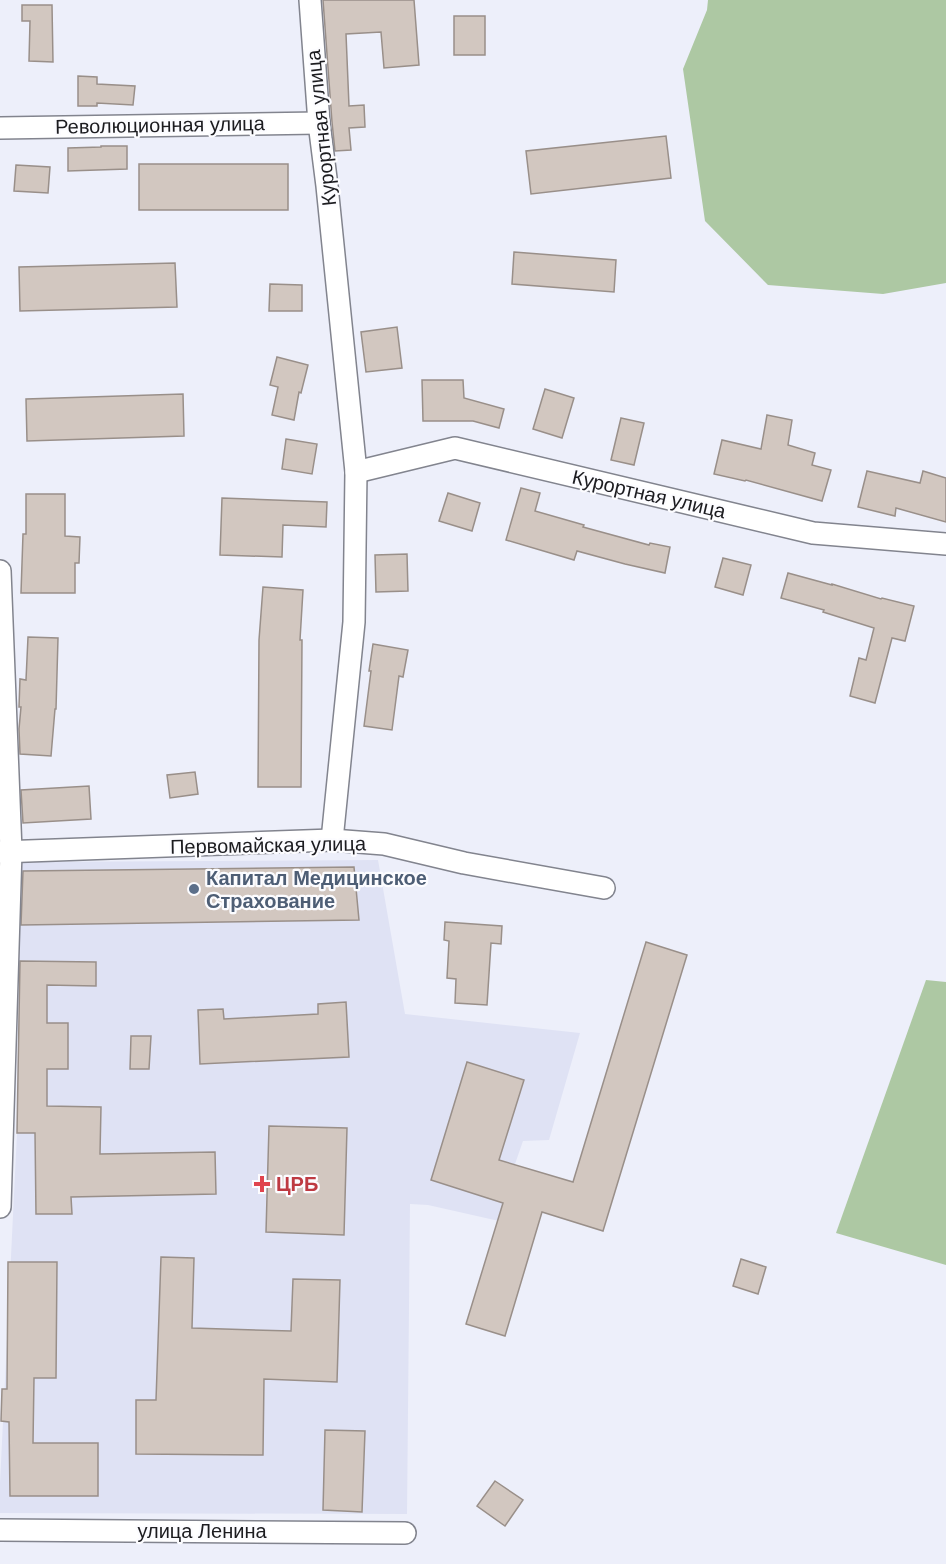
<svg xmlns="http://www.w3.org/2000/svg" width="946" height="1564" viewBox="0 0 946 1564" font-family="Arial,sans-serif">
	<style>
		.built { fill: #dfe2f4 }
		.forest { fill: #adc8a3 }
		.building { fill: #d2c7c0; stroke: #998f89; stroke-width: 1.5 }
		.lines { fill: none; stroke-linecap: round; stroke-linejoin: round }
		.minor-casing { stroke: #82848e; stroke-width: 24 }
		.minor { stroke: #fff; stroke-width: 21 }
		.service-dot { fill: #5c6f8a; stroke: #fcfcff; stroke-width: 2 }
		.health-dot { fill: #e0444e; stroke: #fcfcff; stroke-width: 2 }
		.labels { text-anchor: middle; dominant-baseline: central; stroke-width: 4.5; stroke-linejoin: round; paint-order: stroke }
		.street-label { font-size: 20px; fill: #1c1c20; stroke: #fcfcff }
		.service-label { font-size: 20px; font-weight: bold; fill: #4e5e75; stroke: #fcfcff; text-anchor: start }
		.health-label { font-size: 20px; font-weight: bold; fill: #be3a42; stroke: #fcfcff; text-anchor: start }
	</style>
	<rect width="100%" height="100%" fill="#edeffa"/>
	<path class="built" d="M378,860l27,154 175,19 -31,107 -26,1 -8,23 -16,57 -71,-16 -18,-1 -3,310 -407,-1v-30l17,-350 3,-271z"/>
	<g class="forest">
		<path d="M708,0h238v283l-63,11 -115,-9 -63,-64 -22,-152 24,-59z"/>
		<path d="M926,980l20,2v283l-110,-32z"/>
	</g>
	<g class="building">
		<path d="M323,0h91l5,65 -35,3 -3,-36 -35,2 3,72 15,-1 1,22 -16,1 2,22 -16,1 -3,-29z"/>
		<path d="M22,5h30l1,57 -24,-1 1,-40h-8z"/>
		<rect x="454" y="16" width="31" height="39"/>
		<path d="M78,76l19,1v7l38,2 -2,19 -36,-2v3h-19z"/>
		<path d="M666,136l5,42 -140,16 -5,-43z"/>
		<path d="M101,146h26v23l-59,2v-23l33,-1z"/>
		<rect x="139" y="164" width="149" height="46"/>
		<path d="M16,165l34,2 -2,26 -34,-2z"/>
		<path d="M514,252l102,8 -2,32 -102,-8z"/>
		<path d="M175,263l2,44 -157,4 -1,-44z"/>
		<path d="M270,284l32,1v26h-33z"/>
		<path d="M397,327l5,41 -36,4 -5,-40z"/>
		<path d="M277,357l31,8 -7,28 -2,-1 -5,28 -22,-5 6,-28 -8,-2z"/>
		<path d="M422,380h41l1,18 40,11 -5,19 -26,-7h-50z"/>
		<path d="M545,389l29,9 -12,40 -29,-9z"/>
		<path d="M183,394l1,42 -157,5 -1,-42z"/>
		<path d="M767,415l25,5 -4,25 27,8 -3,12 19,5 -9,31 -76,-21 -1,1 -31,-7 8,-34 39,9z"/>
		<path d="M621,418l23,5 -10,42 -23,-5z"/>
		<path d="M286,439l31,5 -5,30 -30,-5z"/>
		<path d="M867,471l53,12 3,-12 23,7v44l-50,-14 -1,8 -37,-9z"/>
		<path d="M521,488l19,5 -5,18 49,14 -1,2 66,18 1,-2 20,4 -5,26 -40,-9 -48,-13 -3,9 -68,-20z"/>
		<path d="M448,493l32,10 -8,28 -33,-10z"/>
		<path d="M26,494h39v42l15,1 -1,26h-4v30h-54l2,-59h3z"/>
		<path d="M222,498l105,4 -1,25 -43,-2 -1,32 -62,-2z"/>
		<path d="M407,554l1,37 -32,1 -1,-37z"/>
		<path d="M723,558l28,7 -8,30 -28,-8z"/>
		<path d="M788,573l44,12v-1l49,15 1,-1 32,8 -9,35 -13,-3 -17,65 -25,-7 9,-38 7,2 8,-32 -51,-16 1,-2 -43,-12z"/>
		<path d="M263,587l40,3 -3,50h2l-1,147h-43l1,-147z"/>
		<path d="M28,637l30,1 -2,71h-1l-4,47 -31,-2 -1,-25 2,-22h-2l1,-28 6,1z"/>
		<path d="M373,644l35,6 -5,27 -4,-1 -7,54 -28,-4 7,-55h-2z"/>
		<path d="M195,772l3,22 -28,4 -3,-23z"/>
		<path d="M89,786l2,33 -68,4 -2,-33z"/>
		<path d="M354,867l5,53 -338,5 2,-54z"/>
		<path d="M445,922l57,4 -1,18 -10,-1 -4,62 -32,-2 1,-24 -9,-1 2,-37 -5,-1z"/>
		<path d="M646,942l41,13 -84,276 -61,-19 -37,124 -39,-12 37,-121 -72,-23 36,-118 57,18 -25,80 74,22z"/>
		<path d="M20,961l76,1v24l-49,-1v38h21v46h-21v37l54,1 -1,47 115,-2 1,42 -145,3 1,17h-36l-1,-81h-18z"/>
		<path d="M346,1002l3,55 -149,7 -2,-54 25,-1 1,10 94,-5v-10z"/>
		<path d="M131,1036h20l-2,33h-19z"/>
		<path d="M269,1126l78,2 -3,107 -78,-3z"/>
		<path d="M161,1257l33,1 -2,70 99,3 2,-52 47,1 -3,102 -73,-3 -1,76 -127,-1v-54h20z"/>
		<path d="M741,1259l25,8 -8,27 -25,-8z"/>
		<path d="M8,1262h49l-1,116h-22l-1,65h65v53h-88l-1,-74 -8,-1 1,-32h5z"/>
		<path d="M325,1430l40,1 -3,81 -39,-2z"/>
		<path d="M495,1481l28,19 -18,26 -28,-20z"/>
	</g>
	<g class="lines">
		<defs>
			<g id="minor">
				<path d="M310,0l9,123 8,63 29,286 -2,150 -22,218"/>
				<path d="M0,128l319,-5"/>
				<path d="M356,472l99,-24 358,85 133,11"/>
				<path d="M0,571l11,280 -11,356"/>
				<path d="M0,852l332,-12 52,4 80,19 140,25"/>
				<path d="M0,1530l405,3"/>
			</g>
		</defs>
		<use href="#minor" class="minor-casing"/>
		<use href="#minor" class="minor"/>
	</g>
	<circle class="service-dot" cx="194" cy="889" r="6"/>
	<path class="health-dot" d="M259 1175h6v6h6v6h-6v6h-6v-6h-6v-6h6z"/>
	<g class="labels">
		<g class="street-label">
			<text transform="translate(160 125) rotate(-1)">Революционная улица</text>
			<text transform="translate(321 128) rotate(-96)">Курортная улица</text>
			<text transform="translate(649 494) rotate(13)">Курортная улица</text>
			<text transform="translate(268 845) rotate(-1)">Первомайская улица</text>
			<text x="202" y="1531">улица Ленина</text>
		</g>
		<g class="service-label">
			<text x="206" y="878">Капитал Медицинское<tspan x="206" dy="23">Страхование</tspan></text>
		</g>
		<g class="health-label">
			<text x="276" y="1184">ЦРБ</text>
		</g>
	</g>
</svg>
